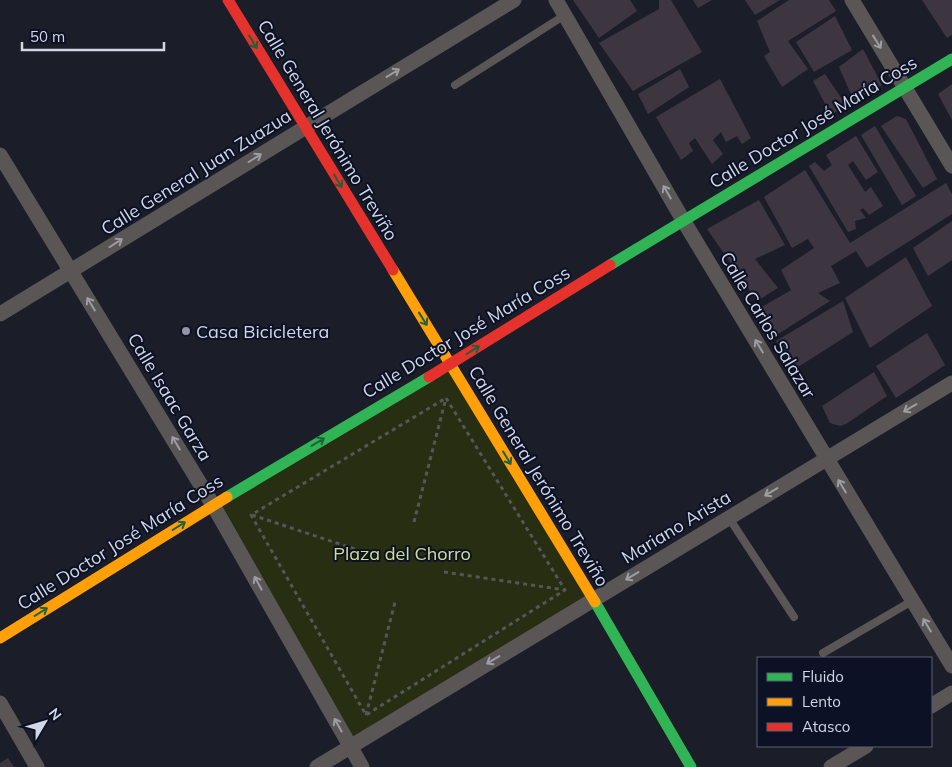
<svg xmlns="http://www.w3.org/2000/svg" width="952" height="767" viewBox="0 0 952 767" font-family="Mulish,sans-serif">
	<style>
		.green { fill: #282e12 }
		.building { fill: #3d3641 }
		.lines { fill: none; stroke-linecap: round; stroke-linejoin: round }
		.path { stroke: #565558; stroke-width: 3; stroke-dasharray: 4 4; stroke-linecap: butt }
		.lane { stroke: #595655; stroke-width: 8 }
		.street { stroke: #595655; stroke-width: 15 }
		.fast { stroke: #30b455; stroke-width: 11 }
		.slow { stroke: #ff9f0a; stroke-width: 11 }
		.jam { stroke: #e5322d; stroke-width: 11 }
		.oneway { stroke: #1e623d }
		.oneway2 { stroke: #9c9da5 }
		.poi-dot { fill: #9296a4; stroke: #0c1125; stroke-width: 2 }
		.labels { text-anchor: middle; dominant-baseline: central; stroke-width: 4; stroke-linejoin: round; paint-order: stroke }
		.street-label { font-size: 18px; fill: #d2d7e6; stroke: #0c1125 }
		.poi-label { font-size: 18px; fill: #d2d7e6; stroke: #0c1125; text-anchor: start }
		.park-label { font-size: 18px; fill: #cee090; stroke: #0c1125 }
	</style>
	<rect width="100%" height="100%" fill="#1b1e29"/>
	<path class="green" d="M450,364l143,235 -243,148 -137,-242z"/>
	<g class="building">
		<path d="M573,0h57l7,11 -38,27z"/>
		<path d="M659,0h12l31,52 -69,39 -34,-48 60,-34z"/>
		<path d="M693,0h19l-14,8z"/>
		<path d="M745,0h35l-25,15z"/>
		<path d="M789,0h40l7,11 -48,30 20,28 -26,18 -18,-31 6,-4 -13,-31z"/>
		<path d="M922,0h30v35l-5,3z"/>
		<path d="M835,16l17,34 -38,22 -18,-30z"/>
		<path d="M863,49l19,36 -28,16 -15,-34z"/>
		<path d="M680,69l9,18 -41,27 -10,-20z"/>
		<path d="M825,74l21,31 -15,10 -18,-34z"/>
		<path d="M720,79l31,59 -9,6 -5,-8 -11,6 -5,-10 -8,8 10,14 -11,10 -17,-26 -6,5 4,8 -12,9 -25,-43z"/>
		<path d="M952,84v36l-14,-26z"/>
		<path d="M897,116l9,3 31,60 -14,9 -42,-62z"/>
		<path d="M875,126l41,70 -14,9 -41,-70z"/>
		<path d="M856,136l22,36 -12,8 -13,-19 -5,4 17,27 6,-5 12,19 -14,9 -6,-7 -3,2 6,8 -11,3 1,8 -8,3 -39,-66 6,-4 9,9 8,-6 -6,-10z"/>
		<path d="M805,170l45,73 96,-60 6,11v20l-85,54 -11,-17 -25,15 9,17 -22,10 12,8 -55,35 -18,-26 34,-20 -10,-20 33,-22 -6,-9 -16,9 -28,-51z"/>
		<path d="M759,200l26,45 -30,14 23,29 -21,13 -50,-72z"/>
		<path d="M952,221v39l-24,16 -15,-28z"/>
		<path d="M906,257l26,49 -62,42 -25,-50z"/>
		<path d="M843,301l10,31 -58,37 -19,-28z"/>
		<path d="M927,333l18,32 -49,33 -20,-32z"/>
		<path d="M874,372l13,24 -41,28 -6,2 -10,-3 -8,-17z"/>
		<path d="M8,758l6,9h-14v-4z"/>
	</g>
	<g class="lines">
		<g class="path">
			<path d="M446,398l119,192 -199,125 -115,-200z"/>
			<path d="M252,515l112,37"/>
			<path d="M414,522l32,-124"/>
			<path d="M444,572l121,18"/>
			<path d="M366,715l29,-113"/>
		</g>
		<g class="lane">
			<path d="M455,85l110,-70"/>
			<path d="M729,518l65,99"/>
			<path d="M823,653l89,-52"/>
		</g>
		<g class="street">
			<path d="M556,0l127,220 269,446"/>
			<path d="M852,0l100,166"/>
			<path d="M0,155l213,350 149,262"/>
			<path d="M0,314l514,-314"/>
			<path d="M0,703l37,64"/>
			<path d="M931,706l21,-13"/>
			<path d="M317,767l635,-384"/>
			<path d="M831,767l35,-21"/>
		</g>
		<g class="fast">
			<path d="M610,265l342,-206"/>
			<path d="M227,497l202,-120"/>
			<path d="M595,602l96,165"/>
		</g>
		<g class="slow">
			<path d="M393,270l202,332"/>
			<path d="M0,638l227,-141"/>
		</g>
		<g class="jam">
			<path d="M228,0l165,270"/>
			<path d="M429,377l181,-112"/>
		</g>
	</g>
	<defs><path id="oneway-shaft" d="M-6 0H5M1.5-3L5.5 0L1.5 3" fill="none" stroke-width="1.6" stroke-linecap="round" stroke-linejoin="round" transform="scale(1.25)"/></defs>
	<g class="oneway">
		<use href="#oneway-shaft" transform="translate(253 42) rotate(59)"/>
		<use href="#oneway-shaft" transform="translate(338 181) rotate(58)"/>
		<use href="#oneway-shaft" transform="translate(423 319) rotate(58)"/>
		<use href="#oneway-shaft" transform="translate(473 350) rotate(-32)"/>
		<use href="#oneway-shaft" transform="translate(318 442) rotate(-31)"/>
		<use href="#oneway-shaft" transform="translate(507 458) rotate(59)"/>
		<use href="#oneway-shaft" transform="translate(179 526) rotate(-32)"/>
		<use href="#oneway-shaft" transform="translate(41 612) rotate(-32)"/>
	</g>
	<g class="oneway2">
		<use href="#oneway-shaft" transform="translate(877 42) rotate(58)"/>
		<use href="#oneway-shaft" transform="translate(393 73) rotate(-31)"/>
		<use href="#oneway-shaft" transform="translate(255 158) rotate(-32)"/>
		<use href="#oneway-shaft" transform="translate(667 192) rotate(-120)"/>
		<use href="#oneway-shaft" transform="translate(116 243) rotate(-32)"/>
		<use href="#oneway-shaft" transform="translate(91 304) rotate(-121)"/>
		<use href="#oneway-shaft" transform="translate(759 346) rotate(-121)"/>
		<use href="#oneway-shaft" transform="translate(910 408) rotate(149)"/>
		<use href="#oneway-shaft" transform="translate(176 443) rotate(-121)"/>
		<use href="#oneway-shaft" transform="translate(842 486) rotate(-121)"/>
		<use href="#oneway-shaft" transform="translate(771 492) rotate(149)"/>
		<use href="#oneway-shaft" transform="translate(632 576) rotate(149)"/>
		<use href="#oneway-shaft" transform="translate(258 583) rotate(-119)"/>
		<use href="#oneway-shaft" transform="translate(927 625) rotate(-121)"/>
		<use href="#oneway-shaft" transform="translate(493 660) rotate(149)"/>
		<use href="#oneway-shaft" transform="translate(338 725) rotate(-119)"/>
	</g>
	<circle class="poi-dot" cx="186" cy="331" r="5"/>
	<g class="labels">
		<g class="street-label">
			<text transform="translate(813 122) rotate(-31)">Calle Doctor José María Coss</text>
			<text transform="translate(328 130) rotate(59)">Calle General Jerónimo Treviño</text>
			<text transform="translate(196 172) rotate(-32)">Calle General Juan Zuazua</text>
			<text transform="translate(768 325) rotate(59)">Calle Carlos Salazar</text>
			<text transform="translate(466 332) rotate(-31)">Calle Doctor José María Coss</text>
			<text transform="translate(170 397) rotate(59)">Calle Isaac Garza</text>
			<text transform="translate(539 476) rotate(59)">Calle General Jerónimo Treviño</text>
			<text transform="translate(676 527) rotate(-31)">Mariano Arista</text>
			<text transform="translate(120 542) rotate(-32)">Calle Doctor José María Coss</text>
		</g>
		<g class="poi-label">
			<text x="196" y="331">Casa Bicicletera</text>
		</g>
		<g class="park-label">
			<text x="402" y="553">Plaza del Chorro</text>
		</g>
	</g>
	<rect x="757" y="657" width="175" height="90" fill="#0c1125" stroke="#5b6072"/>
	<rect x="767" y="673" width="25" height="8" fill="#30b455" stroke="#5b6072"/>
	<text x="802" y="682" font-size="15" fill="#d2d7e6">Fluido</text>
	<rect x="767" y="698" width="25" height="8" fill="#ff9f0a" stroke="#5b6072"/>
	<text x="802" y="707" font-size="15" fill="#d2d7e6">Lento</text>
	<rect x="767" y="723" width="25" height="8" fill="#e5322d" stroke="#5b6072"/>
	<text x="802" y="732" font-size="15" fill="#d2d7e6">Atasco</text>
	<g transform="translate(45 722) rotate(52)" stroke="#0c1125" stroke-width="4" paint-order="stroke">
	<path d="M0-4L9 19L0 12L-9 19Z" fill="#d2d7e6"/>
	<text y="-8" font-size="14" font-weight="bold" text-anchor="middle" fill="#d2d7e6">N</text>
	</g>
	<path d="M22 42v8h142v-8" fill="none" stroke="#d2d7e6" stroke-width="2.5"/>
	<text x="30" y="42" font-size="15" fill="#d2d7e6" stroke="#0c1125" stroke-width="4" paint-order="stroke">50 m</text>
</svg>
